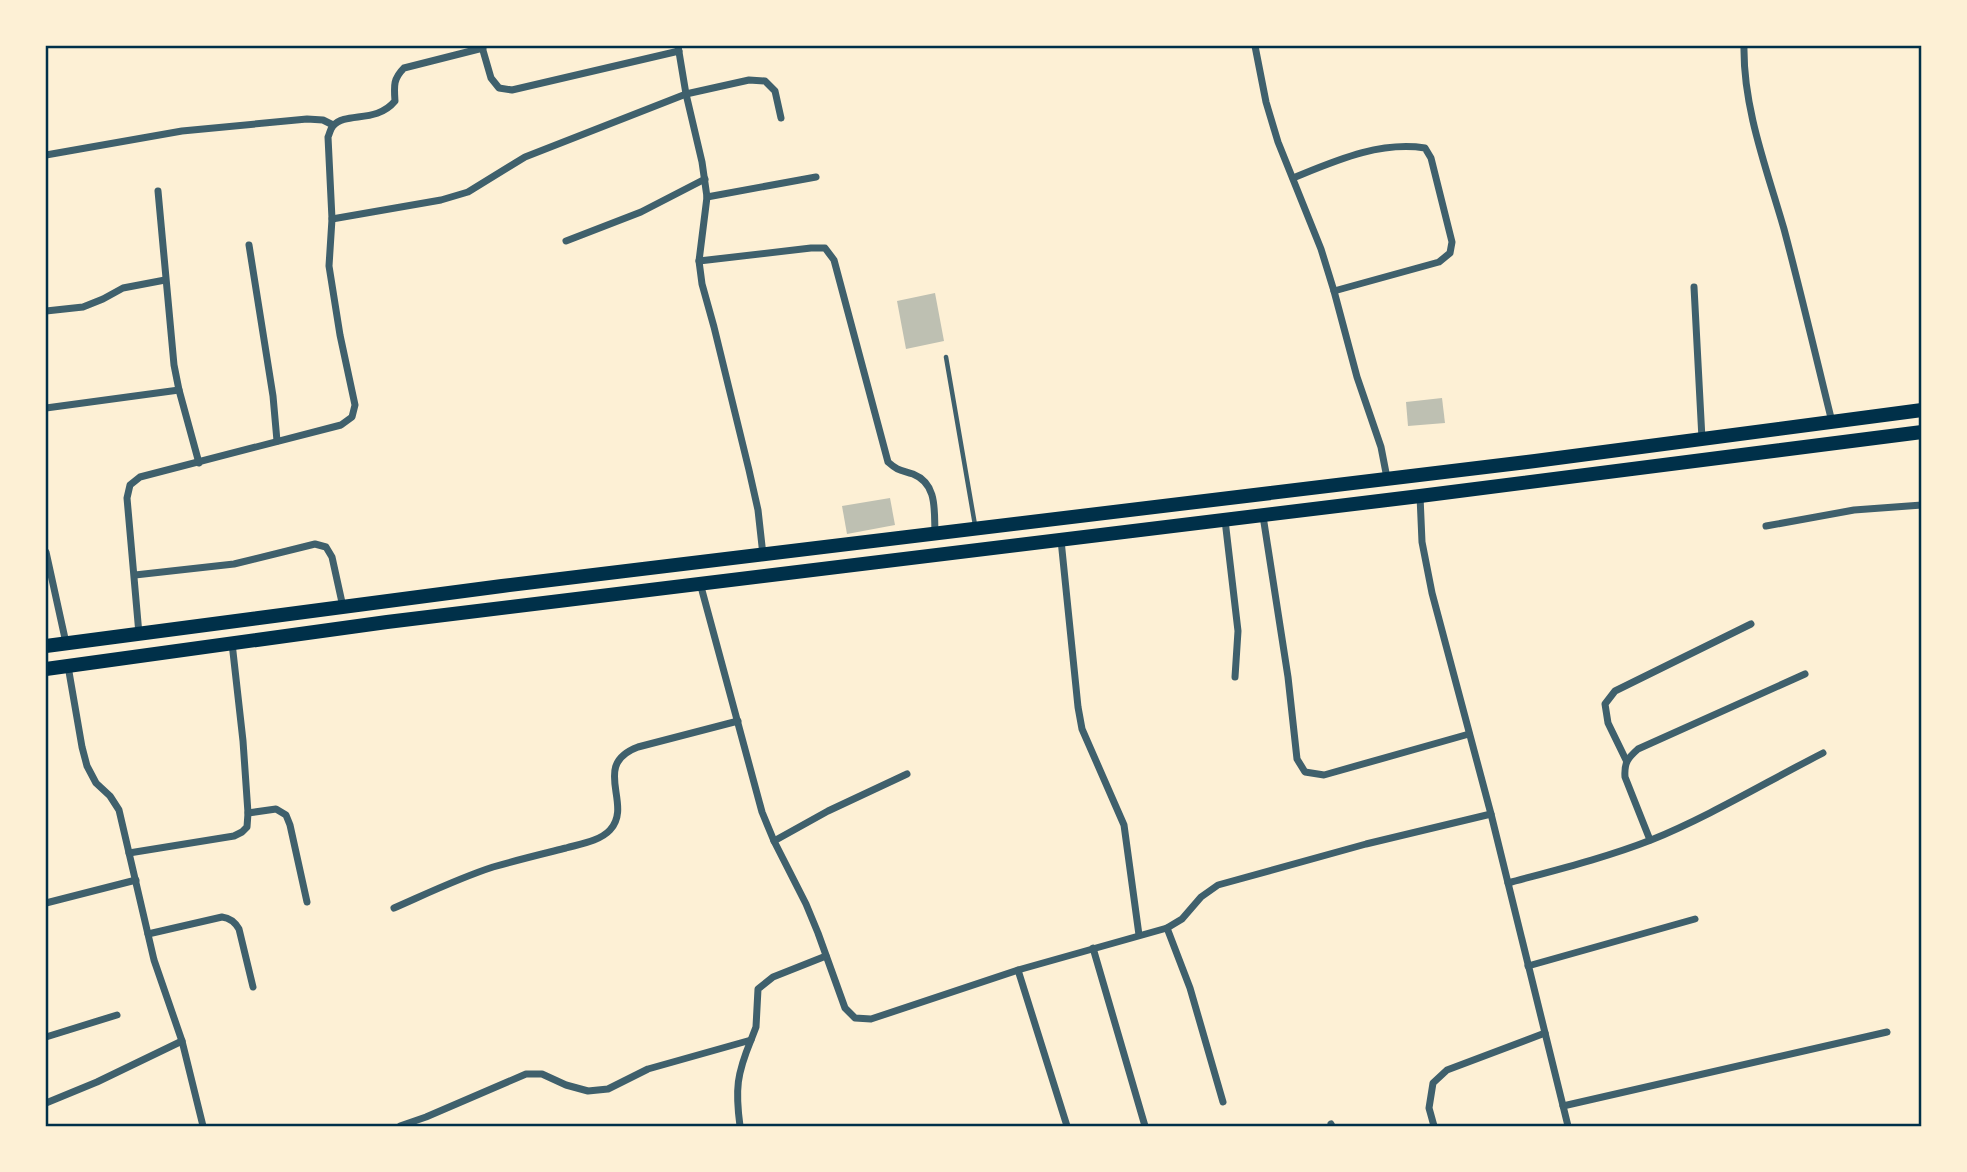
<svg xmlns="http://www.w3.org/2000/svg" width="1967" height="1172" viewBox="0 0 1967 1172" font-family="Karla,sans-serif">
	<style>
		.building { fill: #bec0b2 }
		.lines { fill: none; stroke-linecap: round; stroke-linejoin: round }
		.service { stroke: #3f606c; stroke-width: 4.5 }
		.minor { stroke: #3f606c; stroke-width: 7 }
		.primary { stroke: #003049; stroke-width: 14 }
		.neatline { fill: none; stroke: #003049; stroke-width: 2.5 }
	</style>
	<rect width="100%" height="100%" fill="#fdf0d5"/>
	<g class="building">
		<path d="M935,293l9,48 -38,8 -9,-48z"/>
		<path d="M1442,398l3,25 -37,3 -2,-24z"/>
		<path d="M890,498l5,27 -48,9 -5,-28z"/>
	</g>
	<g class="lines">
		<path class="service" d="M946,357l29,168"/>
		<g class="minor">
			<path d="M678,46l8,48 16,68 5,35 -8,64 3,23 12,43 35,143 9,40 5,45"/>
			<path d="M1255,46l11,56 12,40 43,107 13,42 23,86 24,70 6,31"/>
			<path d="M1744,46c-1,62 23,124 40,183 17,64 32,128 48,193"/>
			<path d="M482,47l9,31 8,10 13,2 167,-39"/>
			<path d="M46,155l136,-24 125,-12 16,1 10,5"/>
			<path d="M1293,178c42,-17 86,-37 132,-30l6,10 21,84 -2,11 -11,9 -105,29"/>
			<path d="M158,191l16,174 5,25 20,73"/>
			<path d="M707,197l109,-20"/>
			<path d="M332,219l109,-19 27,-8 57,-35 161,-63 63,-14 16,1 10,10 6,27"/>
			<path d="M566,241l75,-29 64,-33"/>
			<path d="M249,245l24,151 4,45"/>
			<path d="M699,261l112,-13h14l9,12 54,202c10,9 13,8 25,12 25,10 21,37 22,60"/>
			<path d="M1694,287l8,152"/>
			<path d="M46,311l37,-4 20,-8 20,-11 42,-8"/>
			<path d="M46,408l133,-18"/>
			<path d="M1420,496l2,46 10,51 59,221 77,312"/>
			<path d="M1263,516l25,161 9,82 8,13 19,3 145,-41"/>
			<path d="M1225,520l13,111 -3,46"/>
			<path d="M1766,526l88,-16 68,-5"/>
			<path d="M1061,540l17,167 4,22 42,96 15,110"/>
			<path d="M46,552l20,91"/>
			<path d="M135,575l99,-11 81,-20 11,3 6,10 11,50"/>
			<path d="M700,583l62,229 12,29 32,63 12,29 27,75 10,10 16,1 147,-49 149,-42 15,-9 19,-22 17,-12 148,-41 125,-30"/>
			<path d="M139,634l-12,-136 3,-13 10,-8 201,-52 11,-8 3,-12 -15,-70 -11,-69 3,-47 -4,-82c2,-4 2,-8 5,-11 13,-15 43,-2 62,-25 -1,-15 -2,-22 9,-33l79,-20"/>
			<path d="M68,666l14,81 5,19 9,17 14,13 9,14 35,150 28,81 21,85"/>
			<path d="M1626,760l-18,-37 -3,-19 10,-13 136,-67"/>
			<path d="M248,813l28,-4 10,6 4,10 17,77"/>
			<path d="M1650,840l-25,-63c-1,-15 3,-19 13,-28l167,-75"/>
			<path d="M774,841l54,-30 79,-37"/>
			<path d="M129,853l105,-17 8,-4 5,-5 1,-14 -5,-72 -11,-98"/>
			<path d="M1508,883c48,-13 97,-25 143,-43 59,-24 115,-58 172,-87"/>
			<path d="M46,903l90,-23"/>
			<path d="M394,908c32,-14 65,-30 99,-41 24,-7 49,-13 73,-19 14,-4 34,-7 44,-18 24,-26 -20,-65 28,-83l100,-26"/>
			<path d="M1167,928l23,60 33,114"/>
			<path d="M148,934l74,-17c8,1 13,5 17,12l14,58"/>
			<path d="M1093,948l52,178"/>
			<path d="M1528,966l167,-47"/>
			<path d="M1018,970l49,156"/>
			<path d="M46,1037l71,-22"/>
			<path d="M46,1103l51,-21 85,-41"/>
			<path d="M1563,1106l324,-74"/>
			<path d="M1331,1124l1,2"/>
			<path d="M400,1126l26,-9 100,-43h16l24,11 22,6 20,-2 40,-20 103,-29 5,-13 2,-38 15,-12 53,-21"/>
			<path d="M740,1126c-5,-37 -3,-52 11,-86"/>
			<path d="M1434,1126l-5,-18 4,-25 14,-13 98,-37"/>
		</g>
		<g class="primary">
			<path d="M46,646l456,-60 1033,-125 387,-51"/>
			<path d="M46,669l341,-47 1033,-126 502,-64"/>
		</g>
	</g>
	<rect width="1967" height="1172" fill="none" stroke="#fdf0d5" stroke-width="94"/>
	<rect x="47" y="47" width="1873" height="1078" class="neatline"/>
</svg>
